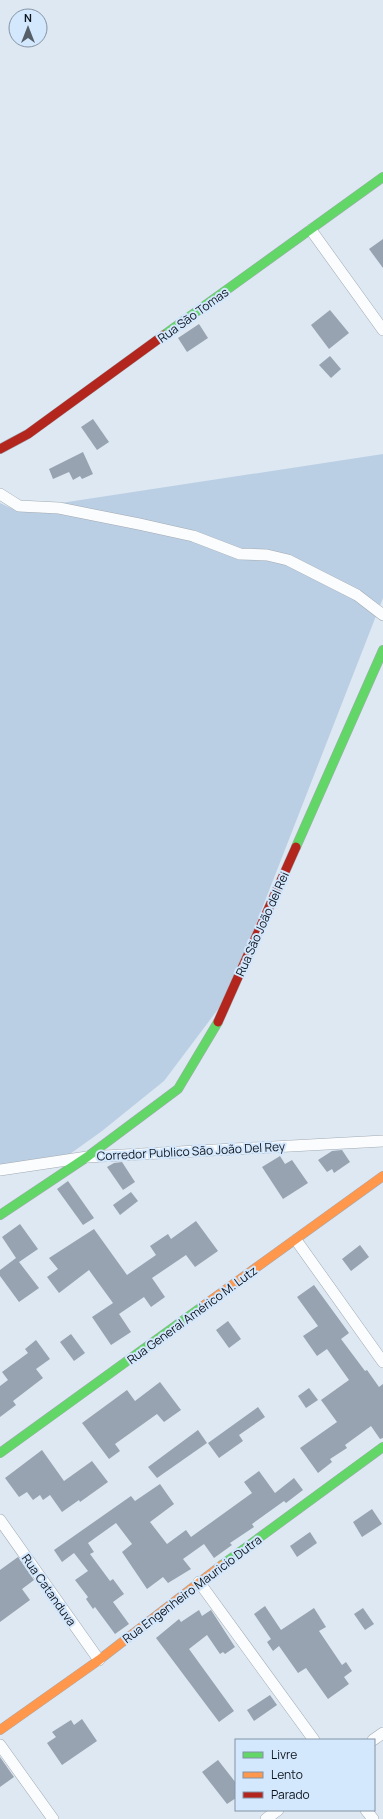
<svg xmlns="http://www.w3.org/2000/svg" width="383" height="1819" viewBox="0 0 383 1819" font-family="Manrope,sans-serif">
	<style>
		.green { fill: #bbcfe4 }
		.building { fill: #97a3b0 }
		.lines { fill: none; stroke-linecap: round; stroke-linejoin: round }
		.street-casing { stroke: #a2aab2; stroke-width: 12 }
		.fast-casing { stroke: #a2aab2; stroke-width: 10 }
		.slow-casing { stroke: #a2aab2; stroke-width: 10 }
		.jam-casing { stroke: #a2aab2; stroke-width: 10 }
		.street { stroke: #fafcfd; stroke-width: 11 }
		.fast { stroke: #63d668; stroke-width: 9 }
		.slow { stroke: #ff974d; stroke-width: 9 }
		.jam { stroke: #b3261e; stroke-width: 9 }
		.labels { text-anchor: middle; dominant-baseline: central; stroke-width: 4; stroke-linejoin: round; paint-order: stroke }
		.street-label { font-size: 12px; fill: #0e141c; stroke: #d3e7fd }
	</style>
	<rect width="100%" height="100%" fill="#dde8f3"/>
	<path class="green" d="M383,454v144l-155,398 -64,85 -62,50 -39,28 -63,6v-662l15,7z"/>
	<g class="building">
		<path d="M383,239v29l-14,-19z"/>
		<path d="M330,310l19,23 -20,16 -18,-24z"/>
		<path d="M199,324l9,14 -21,14 -9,-14z"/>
		<path d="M330,356l11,13 -10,9 -12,-13z"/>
		<path d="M93,419l16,23 -12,8 -16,-23z"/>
		<path d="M83,452l10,22 -11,5 -2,-3 -7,4 -4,-8 -16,7 -4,-10z"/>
		<path d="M342,1150l8,12 -16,11 -2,-4 -5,3 -9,-12 14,-9z"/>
		<path d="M280,1156l5,8 7,-4 16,23 -25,16 -21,-32z"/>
		<path d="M122,1162l13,20 -12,8 -16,-23 7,-4z"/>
		<path d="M68,1181l26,37 -11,7 -26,-36z"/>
		<path d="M131,1192l7,9 -18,14 -7,-10z"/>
		<path d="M196,1221l22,30 -23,16 -9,-12 -34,23 13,19 -14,10 -7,-10 -25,17 12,18 -20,13 -19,-28 21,-14 -24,-33 -30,23 -12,-16 11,-8 -9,-11 45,-29 33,46 29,-20 -6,-9 18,-12 3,5z"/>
		<path d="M20,1224l18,25 -19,13 20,26 -20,14 -19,-26v-6l16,-12 -14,-21z"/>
		<path d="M360,1245l9,12 -18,14 -9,-12z"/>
		<path d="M314,1285l35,48 -8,6 24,32 2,-1 12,17 4,-3v54l-3,1 -9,-13 -26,19 2,3 -17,11 2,3 -14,11 -18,-25 37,-26 -16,-22 28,-20 -22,-31 -10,7 -14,-20 15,-10 -21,-29z"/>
		<path d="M228,1321l13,18 -12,9 -13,-18z"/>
		<path d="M71,1334l14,19 -11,8 -14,-19z"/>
		<path d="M36,1340l14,19 -14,10 7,9 -30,23 3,4 -16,12v-31l8,-6 -6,-8 26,-19 -3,-4z"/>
		<path d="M160,1382l21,28 -17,12 -7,-8 -42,30 5,7 -11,8 -27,-36 45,-33 8,11z"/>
		<path d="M309,1388l9,12 -12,8 -8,-12z"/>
		<path d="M258,1407l7,10 -26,18 4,6 -24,17 -11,-15z"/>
		<path d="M198,1430l9,13 -50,35 -9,-11z"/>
		<path d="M42,1450l22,31 28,-20 16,21 -28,20 -1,-2 -17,12 -12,-17 -7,5 -3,-5 -7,5 -6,-8 -8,5 -14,-19z"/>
		<path d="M259,1471l16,22 19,-15 9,12 -17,13 -2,-2 -32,23 2,3 -24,16 2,2 -18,13 -10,-14 -21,15 8,10 -23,14 -5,-6 -16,12 -25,-37 10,-8 -16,-21 -28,20 6,9 -4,2 20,27 3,-2 11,15 -11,8 16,22 -14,10 -20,-27 -2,2 -7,-10 2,-2 -13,-17 13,-9 -14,-18 -12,9 -8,-12 77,-54 4,5 25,-17 14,20 -24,18 17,22 19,-14 5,7 61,-44 -8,-11z"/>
		<path d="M372,1509l10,15 -20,13 -9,-15z"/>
		<path d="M310,1532l7,11 -20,14 -7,-11z"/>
		<path d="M18,1557l16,23 -12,9 8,11 -30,22v-52z"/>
		<path d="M265,1606l16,24 33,-22 12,19 -7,4 23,34 4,-3 6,9 -8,6 5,7 -21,15 -22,-31 -8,5 -19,-27 -6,5 -6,-9 4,-3 -17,-25z"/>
		<path d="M363,1608l11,16 -9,6 -11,-16z"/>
		<path d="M199,1610l3,6 9,-6 24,37 -10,7 -2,-2 -3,2 -13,-19 -18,14 45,62 -15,11 -63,-84 23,-19 2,3z"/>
		<path d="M270,1695l7,10 -23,16 -7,-11z"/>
		<path d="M82,1719l15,22 -35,24 -15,-22 9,-6 -4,-5 19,-12 3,5z"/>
		<path d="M0,1757l14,20 -14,10z"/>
		<path d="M218,1760l18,23v15l-9,6 -25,-32z"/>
	</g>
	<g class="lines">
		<defs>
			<g id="street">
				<path d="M311,230l72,100"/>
				<path d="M0,494l19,12 40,2 80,16 54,12 47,18 27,1 21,5 69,35 26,20"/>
				<path d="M0,1170l87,-13 296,-16"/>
				<path d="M296,1240l87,122"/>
				<path d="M0,1520l99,140"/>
				<path d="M199,1582l115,158"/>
				<path d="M373,1740l10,-7"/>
				<path d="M0,1745l53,74"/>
				<path d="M366,1810l7,9"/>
				<path d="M266,1819l12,-9"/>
			</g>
			<g id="fast">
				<path d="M164,335l219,-158"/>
				<path d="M296,847l87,-197"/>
				<path d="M0,1215l87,-58 91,-68 40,-67"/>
				<path d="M0,1453l203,-147"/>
				<path d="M222,1565l161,-118"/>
			</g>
			<g id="slow">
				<path d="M203,1306l180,-130"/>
				<path d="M0,1730l99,-70 123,-95"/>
			</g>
			<g id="jam">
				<path d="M0,449l28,-15 136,-99"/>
				<path d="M218,1022l78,-175"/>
			</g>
		</defs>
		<use href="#street" class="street-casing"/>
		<use href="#fast" class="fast-casing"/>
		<use href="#slow" class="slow-casing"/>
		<use href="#jam" class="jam-casing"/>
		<use href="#street" class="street"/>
		<use href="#fast" class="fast"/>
		<use href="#slow" class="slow"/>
		<use href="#jam" class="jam"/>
	</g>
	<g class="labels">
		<g class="street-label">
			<text transform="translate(193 315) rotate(-36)">Rua São Tomas</text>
			<text transform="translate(262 924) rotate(-66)">Rua São João del Rei</text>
			<text transform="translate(191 1151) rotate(-3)">Corredor Publico São João Del Rey</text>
			<text transform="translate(192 1315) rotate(-36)">Rua General Américo M. Lutz</text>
			<text transform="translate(192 1589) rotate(-37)">Rua Engenheiro Mauricio Dutra</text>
			<text transform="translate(49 1590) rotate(55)">Rua Catanduva</text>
		</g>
	</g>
	<rect x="235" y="1739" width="140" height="72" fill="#d3e7fd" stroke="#8493a3"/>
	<rect x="243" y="1752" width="20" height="6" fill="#63d668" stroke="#8493a3"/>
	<text x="271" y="1759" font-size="12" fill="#0e141c">Livre</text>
	<rect x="243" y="1772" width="20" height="6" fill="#ff974d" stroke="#8493a3"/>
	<text x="271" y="1779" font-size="12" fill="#0e141c">Lento</text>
	<rect x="243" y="1792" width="20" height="6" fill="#b3261e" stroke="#8493a3"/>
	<text x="271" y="1799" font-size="12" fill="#0e141c">Parado</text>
	<g transform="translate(28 28)"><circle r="19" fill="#d3e7fd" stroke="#8493a3"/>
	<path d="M0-3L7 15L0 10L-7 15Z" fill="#565e67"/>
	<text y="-6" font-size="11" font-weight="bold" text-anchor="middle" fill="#0e141c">N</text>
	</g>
</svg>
